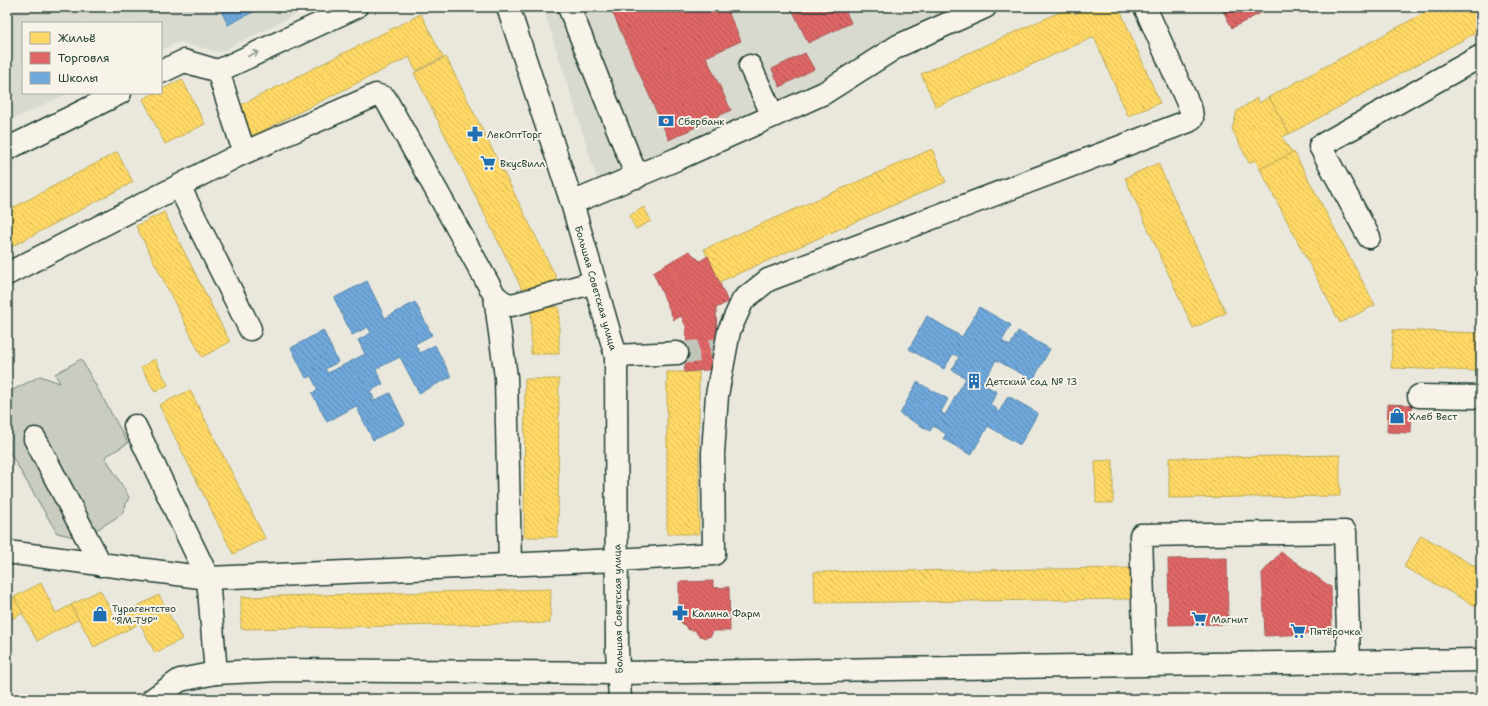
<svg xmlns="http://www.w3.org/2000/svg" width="1488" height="706" viewBox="0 0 1488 706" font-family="'Shantell Sans',sans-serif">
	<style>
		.built { fill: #d9dacf }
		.green { fill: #c8ccc1; stroke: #74847a }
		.homes { fill: url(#homes-back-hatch); stroke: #bcaa57 }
		.shops { fill: url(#shops-back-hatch); stroke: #a65a57 }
		.schools { fill: url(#schools-back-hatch); stroke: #5788aa }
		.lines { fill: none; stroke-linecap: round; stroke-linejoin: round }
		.minor-tunnel { stroke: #c1c6bb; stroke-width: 22; stroke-dasharray: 22 11; stroke-linecap: butt }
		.minor-casing { stroke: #1f3d34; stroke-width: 25 }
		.minor { stroke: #f7f3e8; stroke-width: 22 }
		.oneway { stroke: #8b988e }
		.labels { text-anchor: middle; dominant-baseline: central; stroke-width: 4; stroke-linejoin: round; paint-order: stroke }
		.poi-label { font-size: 10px; fill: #1f3d34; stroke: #f7f3e8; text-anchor: start }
		.street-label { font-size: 10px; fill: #1f3d34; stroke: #f7f3e8 }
	</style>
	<defs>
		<pattern id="homes-back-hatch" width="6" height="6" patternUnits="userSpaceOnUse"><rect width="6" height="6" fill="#ffd966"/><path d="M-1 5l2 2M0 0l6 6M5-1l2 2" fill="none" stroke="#dabb59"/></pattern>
		<pattern id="shops-back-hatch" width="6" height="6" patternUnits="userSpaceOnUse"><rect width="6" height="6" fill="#e06666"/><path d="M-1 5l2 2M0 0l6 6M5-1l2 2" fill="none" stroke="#b55555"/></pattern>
		<pattern id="schools-back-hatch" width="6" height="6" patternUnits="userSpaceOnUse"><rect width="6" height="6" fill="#6fa8dc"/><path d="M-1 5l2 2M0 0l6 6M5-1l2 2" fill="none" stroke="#5b8ab3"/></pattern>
	</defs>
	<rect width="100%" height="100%" fill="#eae8dd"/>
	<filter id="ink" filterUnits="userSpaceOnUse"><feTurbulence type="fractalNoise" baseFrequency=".025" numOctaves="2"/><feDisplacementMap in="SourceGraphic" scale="8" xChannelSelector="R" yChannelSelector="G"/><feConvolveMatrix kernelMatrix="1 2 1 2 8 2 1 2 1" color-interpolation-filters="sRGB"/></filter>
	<g filter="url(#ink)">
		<g class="built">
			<path d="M7,7h304l-91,45 -41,-10 -18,8v-27h-138v70h46l-62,29z"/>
			<path d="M543,7h442l-384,184z"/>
		</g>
		<path class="green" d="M81,359l47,84 -23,14 24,40 -7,17 -40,25 -25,-6 -50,-85v-55l33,-17 20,7 -5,-9z"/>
		<g class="homes">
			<path d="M1071,7l3,7 16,-7h29l41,96 -32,13 -34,-79 -158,70 -15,-33z"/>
			<path d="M1435,7h46v23l-192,104 -20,-37z"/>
			<path d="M421,14l22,43 -27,14 -7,-14 -157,79 -15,-29z"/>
			<path d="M446,57l111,222 -32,16 -111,-222z"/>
			<path d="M182,79l23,45 -40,20 -22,-45 11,-6h7v-3z"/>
			<path d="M1269,97l20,37 -7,3 10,16 -32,16 -5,-9 -6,3 -17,-34 5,-18 20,-13 2,5z"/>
			<path d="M932,149l14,33 -227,100 -15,-33z"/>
			<path d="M117,152l16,30 -126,67v-38z"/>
			<path d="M1294,152l81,153 -35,18 -80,-154z"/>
			<path d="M1158,163l68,150 -33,15 -68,-150z"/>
			<path d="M644,207l7,14 -15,8 -7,-13z"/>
			<path d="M164,212l66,130 -28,15 -66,-131z"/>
			<rect x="531" y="307" width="28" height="47"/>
			<path d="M1393,330l88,3v38l-90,-3z"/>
			<path d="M155,359l13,26 -13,7 -14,-25z"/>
			<rect x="667" y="372" width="32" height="162"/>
			<path d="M525,379h34l-1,158h-34z"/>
			<path d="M190,390l75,148 -32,16 -74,-149z"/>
			<path d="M1340,455v41l-171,2v-40z"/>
			<path d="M1113,460v43h-17l-1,-42z"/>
			<path d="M1421,535l60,35v39l-77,-42z"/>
			<path d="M1130,568v31l-315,4 -1,-31z"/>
			<path d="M41,583l15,30 15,-8 8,14 -42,22 -23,-44z"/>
			<path d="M551,589l-1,34 -309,6v-32z"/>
			<path d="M100,590l15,28 9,-5 7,15 -37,19 -23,-42z"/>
			<path d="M159,595l23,44 -27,14 -15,-30 -9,5 -7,-15z"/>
			<path d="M14,597l9,16 -16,8v-20z"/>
		</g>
		<g class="shops">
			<path d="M610,7h116l15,34 -35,16 25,53 -62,30z"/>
			<path d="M791,7h53l7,16 -43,20z"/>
			<path d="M1221,7h51l-40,21z"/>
			<path d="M805,53l9,16 -34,18 -8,-18z"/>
			<path d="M689,251l11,10 8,-5 20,46 -12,6 2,61 -34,3 3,-18 -1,-28 -5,-10 -7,4 -21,-48z"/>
			<path d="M1388,404l24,1 -1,28 -24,-1z"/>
			<path d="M1281,552l50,35 1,46 -67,3 -3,-63z"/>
			<path d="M1227,558l1,66 -59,1 -1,-66z"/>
			<path d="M713,581v7l16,-1 1,44h-17l-2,5 -6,2 -7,-3 -3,-5h-6l-16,-16 6,-7v-25z"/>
		</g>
		<g class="schools">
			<path d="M219,7h42v1l-33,17z"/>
			<path d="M367,281l18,37 30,-16 17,33 -17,9 5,9 15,-8 16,32 -32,16 -19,-36 -24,12 7,15 -13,7 4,7 -2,1 1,2 17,-8 15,31 -32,16 -17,-34 -29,16 -15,-29 6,-3 -7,-14 -5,2 -15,-30 32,-18 15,32 -13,7 3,4 37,-19 -7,-14 13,-7 -3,-6 -16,8 -18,-37z"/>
			<path d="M979,307l32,18 -9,16 8,5 8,-15 32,18 -17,31 -37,-20 -13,24 14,8 -7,13 7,4 -1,2 3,1 9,-16 30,17 -18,32 -32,-19 -17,29 -28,-16 3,-5 -13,-8 -3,5 -30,-17 17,-32 31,17 -7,13 4,3 21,-37 -14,-8 7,-13 -6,-3 -9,15 -35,-20 18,-33 35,21z"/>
		</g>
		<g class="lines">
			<path class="minor-tunnel" d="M677,353l49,-4"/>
			<defs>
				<g id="minor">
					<path d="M508,7l64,196 44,153 1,293 3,50"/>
					<path d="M569,7l68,170"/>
					<path d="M750,66l23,50"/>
					<path d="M218,71l26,81"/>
					<path d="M161,72l23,-11 34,10 138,-64"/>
					<path d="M7,149l113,-56"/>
					<path d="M179,186l71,143"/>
					<path d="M572,203l105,-44 147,-66 74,-47 87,-39"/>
					<path d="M1369,237l-49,-91 161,-90"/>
					<path d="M7,274l232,-119 137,-60 9,3 110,198 9,7 8,2 83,-23"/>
					<path d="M495,296l11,81 4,188"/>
					<path d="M616,356l61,-3"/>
					<path d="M1419,396l62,1"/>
					<path d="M135,426l73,152 409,-18 97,-6 -1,-101 4,-58 12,-64 14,-31 25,-20 421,-159 3,-3 -1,-8 -46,-103"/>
					<path d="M35,439l66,126"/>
					<path d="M7,552l201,26 8,95"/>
					<path d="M1145,664l-4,-129 204,-3 4,131"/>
					<path d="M153,699l27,-19 36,-7 62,-3 341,3 862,-13"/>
				</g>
			</defs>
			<use href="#minor" class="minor-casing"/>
			<use href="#minor" class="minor"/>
		</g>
		<defs><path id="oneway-shaft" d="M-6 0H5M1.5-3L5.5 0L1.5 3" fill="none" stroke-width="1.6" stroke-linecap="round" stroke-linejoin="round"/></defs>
		<use class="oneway" href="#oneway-shaft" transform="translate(253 54) rotate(-25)"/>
	</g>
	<defs>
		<symbol id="bank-bare" viewBox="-9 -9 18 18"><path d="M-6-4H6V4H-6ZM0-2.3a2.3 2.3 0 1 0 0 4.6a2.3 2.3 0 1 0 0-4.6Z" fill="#1f6fb2" stroke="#f7f3e8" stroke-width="2.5" paint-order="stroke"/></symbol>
		<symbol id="pharmacy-bare" viewBox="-9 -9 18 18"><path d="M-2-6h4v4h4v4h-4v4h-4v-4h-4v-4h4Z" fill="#1f6fb2" stroke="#f7f3e8" stroke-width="2.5" paint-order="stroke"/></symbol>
		<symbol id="supermarket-bare" viewBox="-9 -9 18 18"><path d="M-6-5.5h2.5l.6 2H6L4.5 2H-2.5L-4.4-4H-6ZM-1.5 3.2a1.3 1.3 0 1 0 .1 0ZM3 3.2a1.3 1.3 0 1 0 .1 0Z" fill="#1f6fb2" stroke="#f7f3e8" stroke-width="2.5" paint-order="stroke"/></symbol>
		<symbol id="building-bare" viewBox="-9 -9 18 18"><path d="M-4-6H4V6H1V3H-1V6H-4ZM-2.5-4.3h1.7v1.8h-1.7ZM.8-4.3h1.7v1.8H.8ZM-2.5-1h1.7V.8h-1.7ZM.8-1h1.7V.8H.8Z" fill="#1f6fb2" stroke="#f7f3e8" stroke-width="2.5" paint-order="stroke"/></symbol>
		<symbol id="shop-bare" viewBox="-9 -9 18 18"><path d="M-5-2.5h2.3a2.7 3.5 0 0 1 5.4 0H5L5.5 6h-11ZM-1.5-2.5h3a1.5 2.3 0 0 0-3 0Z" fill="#1f6fb2" stroke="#f7f3e8" stroke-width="2.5" paint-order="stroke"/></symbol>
	</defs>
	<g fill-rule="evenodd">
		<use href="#bank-bare" x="655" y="110" width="22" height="22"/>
		<use href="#pharmacy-bare" x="464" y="123" width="22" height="22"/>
		<use href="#supermarket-bare" x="477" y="152" width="22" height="22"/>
		<use href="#building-bare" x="963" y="370" width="22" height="22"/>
		<use href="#shop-bare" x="1386" y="405" width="22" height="22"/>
		<use href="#pharmacy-bare" x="669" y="602" width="22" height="22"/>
		<use href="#shop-bare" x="89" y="603" width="22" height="22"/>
		<use href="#supermarket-bare" x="1188" y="608" width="22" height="22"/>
		<use href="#supermarket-bare" x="1287" y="620" width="22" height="22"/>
	</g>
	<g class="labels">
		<g class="poi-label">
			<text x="678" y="121">Сбербанк</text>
			<text x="487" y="134">ЛекОптТорг</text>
			<text x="500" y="163">ВкусВилл</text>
			<text x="986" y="381">Детский сад № 13</text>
			<text x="1409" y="416">Хлеб Вест</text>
			<text x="112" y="608">Турагентство<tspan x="112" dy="12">"ЯМ-ТУР"</tspan></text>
			<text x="692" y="613">Калина Фарм</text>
			<text x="1211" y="619">Магнит</text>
			<text x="1310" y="631">Пятёрочка</text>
		</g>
		<g class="street-label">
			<text transform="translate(596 288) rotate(74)">Большая Советская улица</text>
			<text transform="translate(618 609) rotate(-91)">Большая Советская улица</text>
		</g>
	</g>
	<rect width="1488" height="706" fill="none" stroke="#f7f3e8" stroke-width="24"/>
	<rect x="12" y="12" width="1464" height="682" fill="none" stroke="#1f3d34" stroke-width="1.5" filter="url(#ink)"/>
	<rect x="22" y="22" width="140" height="72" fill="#f7f3e8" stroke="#a1aaa0"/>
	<rect x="30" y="32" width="20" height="12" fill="#ffd966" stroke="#a1aaa0"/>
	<text x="58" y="42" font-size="12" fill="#1f3d34">Жильё</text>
	<rect x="30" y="52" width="20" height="12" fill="#e06666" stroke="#a1aaa0"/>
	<text x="58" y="62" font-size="12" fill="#1f3d34">Торговля</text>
	<rect x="30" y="72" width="20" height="12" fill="#6fa8dc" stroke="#a1aaa0"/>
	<text x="58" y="82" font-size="12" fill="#1f3d34">Школы</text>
</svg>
